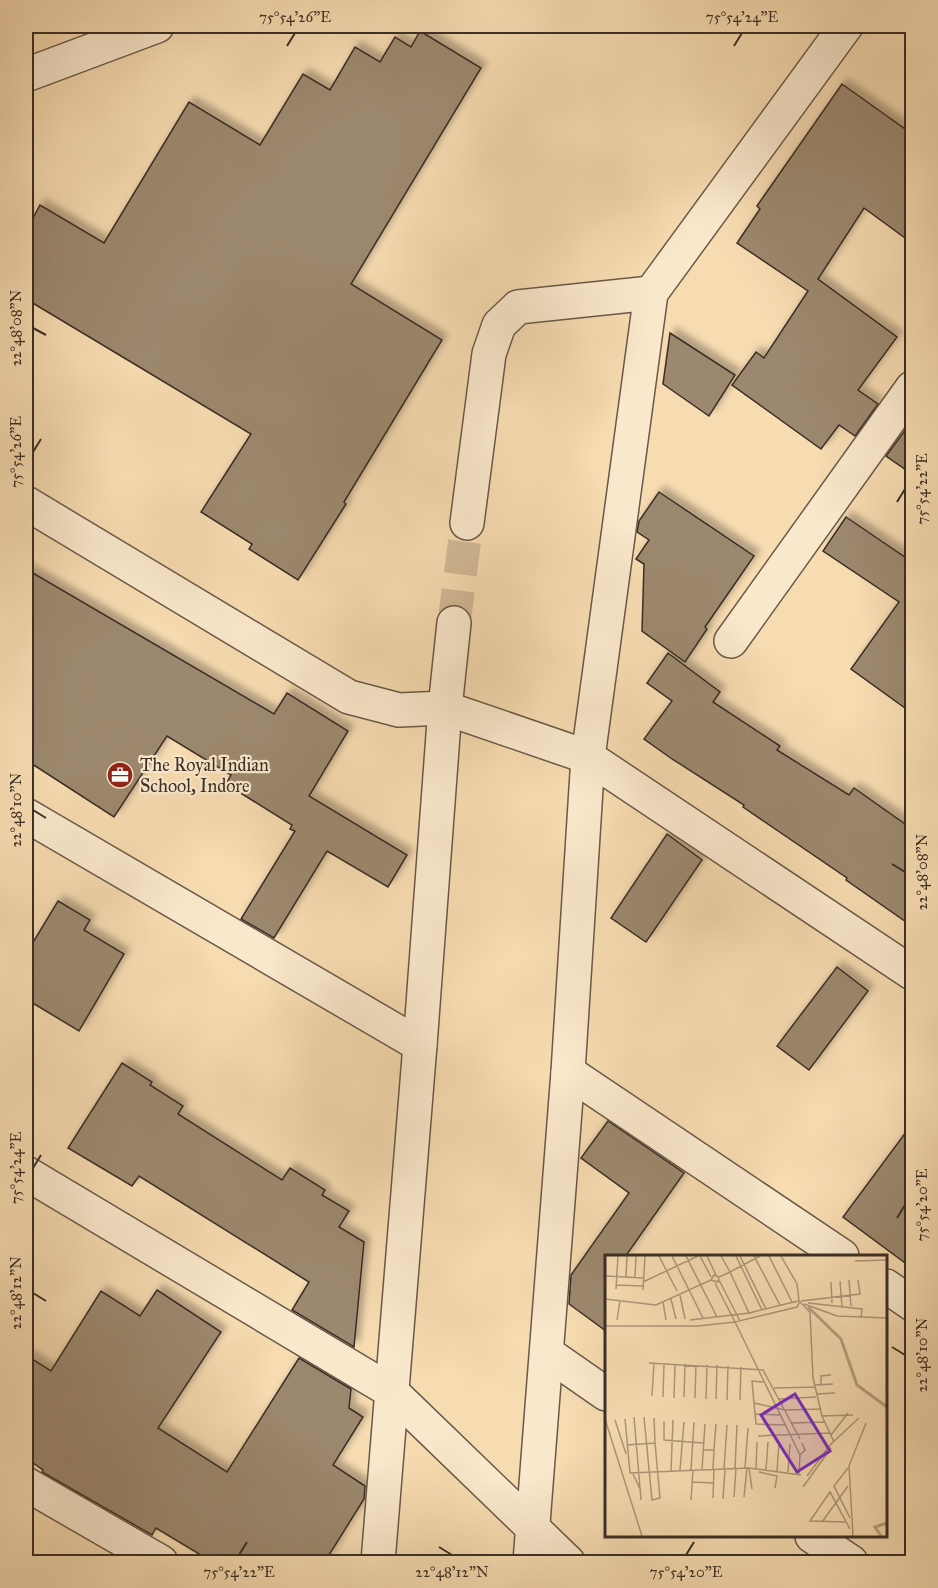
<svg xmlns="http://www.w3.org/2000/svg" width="938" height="1588" viewBox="0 0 938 1588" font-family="'IM FELL Great Primer',serif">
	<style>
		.building { fill: #9c886e; stroke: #3a2e25; stroke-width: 1.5; filter: url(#shadow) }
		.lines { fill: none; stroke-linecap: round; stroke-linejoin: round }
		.minor-tunnel { stroke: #d1b895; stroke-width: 33; stroke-dasharray: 33 16; stroke-linecap: butt }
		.minor-casing { stroke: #695948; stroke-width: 36 }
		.minor { stroke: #fae8cc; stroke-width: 33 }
		.ticks { fill: none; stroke: #3a2e25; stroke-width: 2 }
		.labels { text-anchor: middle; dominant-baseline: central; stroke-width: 4.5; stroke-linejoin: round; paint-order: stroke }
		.poi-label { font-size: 18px; fill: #3a2e25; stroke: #fae8cc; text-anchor: start }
		.inset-river { fill: none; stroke: #b7a081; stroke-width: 3 }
		.inset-road { fill: none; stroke: #ab9679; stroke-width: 1.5 }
		.view { fill: #7b2cbf; fill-opacity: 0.15; stroke: #7b2cbf; stroke-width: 3 }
		.inset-edge { fill: none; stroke: #3a2e25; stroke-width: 3 }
		.neatline { fill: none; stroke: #3a2e25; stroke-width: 2 }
		.ticks-label { font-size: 15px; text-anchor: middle; fill: #3a2e25 }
	</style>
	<defs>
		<filter id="shadow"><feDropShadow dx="5.5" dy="-5.5" stdDeviation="3" flood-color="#0004"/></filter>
	</defs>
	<rect width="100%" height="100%" fill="#f7dbb1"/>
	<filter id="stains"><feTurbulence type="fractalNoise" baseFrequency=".00333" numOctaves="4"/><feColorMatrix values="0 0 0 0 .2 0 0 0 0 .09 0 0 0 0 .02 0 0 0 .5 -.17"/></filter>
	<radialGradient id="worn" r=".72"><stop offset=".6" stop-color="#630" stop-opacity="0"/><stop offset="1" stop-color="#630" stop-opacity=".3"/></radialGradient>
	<g class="building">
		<path d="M420,31l61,37 -130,216 91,56 -98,162 2,2 -48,76 -49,-31 3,-5 -51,-32 50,-78 -225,-135v-68l14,-26 64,38 85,-141 71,43 43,-71 27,16 25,-43 25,15 15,-25 16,10z"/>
		<path d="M842,84l70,50v109l-48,-35 -46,71 79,58 -39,53 20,14 -23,32 -16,-11 -18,24 -89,-64 24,-33 8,6 44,-67 -71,-48 23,-34 -3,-3z"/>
		<path d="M670,333l65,42 -26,41 -46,-32z"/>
		<path d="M909,425l3,2v47l-26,-18z"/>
		<path d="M659,492l95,64 -49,71 2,2 -22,33 -43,-31 2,-67 -8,-5 13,-19 -12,-8 2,-11z"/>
		<path d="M846,517l66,45v151l-61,-44 48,-67 -76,-51z"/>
		<path d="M26,569l248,145 13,-21 61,38 -39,65 98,59 -19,32 -61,-36 -53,87 -33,-19 54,-88 -5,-2 2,-4 -66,-41 5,-9 -64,-39 -53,81 -88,-57z"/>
		<path d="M668,653l52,39 -7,10 67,44 -3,4 72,45 5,-7 58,41v97l-66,-46 1,-2 -104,-71 1,-2 -72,-46 -28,-20 28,-38 -25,-18z"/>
		<path d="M667,834l35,26 -56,82 -35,-24z"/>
		<path d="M58,901l32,19 -6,10 40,24 -45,77 -53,-32v-45z"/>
		<path d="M837,967l31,24 -59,79 -32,-24z"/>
		<path d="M122,1063l30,19 -2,3 33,21 -5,8 104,66 8,-12 35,22 -3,5 27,16 -10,16 25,15 -10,105 -62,-37 17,-28 -170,-106 -7,10 -64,-38z"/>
		<path d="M608,1121l76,52 -59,84h-19v74l-37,-27 2,-29 58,-82 -48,-35z"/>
		<path d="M912,1124v144l-69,-51z"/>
		<path d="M157,1290l64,42 -63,96 69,44 72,-114 52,31 -2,19 14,9 -30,48 32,21 -1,13 -40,64h-110l-58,-35 -4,7 -110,-63 1,-2 -17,-12v-103l25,16 50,-80 39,25z"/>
	</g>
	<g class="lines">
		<path class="minor-tunnel" d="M454,623l13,-100"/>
		<defs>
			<g id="minor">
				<path d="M26,75l131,-49"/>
				<path d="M26,503l323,194 50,13 46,-2 143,49 324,216"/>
				<path d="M467,523l22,-169 10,-29 19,-18 133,-14"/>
				<path d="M731,641l181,-253"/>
				<path d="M26,815l394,230"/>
				<path d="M568,1072l274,184"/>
				<path d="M26,1173l365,218 177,171"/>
				<path d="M886,1286l26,18"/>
				<path d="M547,1353l59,41"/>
				<path d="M26,1484l135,78"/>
				<path d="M812,1536l39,26"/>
				<path d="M378,1562l42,-517 25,-337 9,-85"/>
				<path d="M530,1562l38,-490 20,-315 63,-464 195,-267"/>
			</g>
		</defs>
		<use href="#minor" class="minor-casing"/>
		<use href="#minor" class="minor"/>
	</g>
	<path class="ticks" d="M287,46l8,-13M734,46l8,-13M33,328l13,7M33,452l8,-13M897,502l8,-13M33,810l13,8M892,864l13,8M33,1168l8,-13M897,1218l8,-13M33,1293l13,8M892,1347l13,8M439,1547l13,8M239,1555l8,-13M686,1555l8,-13"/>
	<defs>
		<symbol id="office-disc" viewBox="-11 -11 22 22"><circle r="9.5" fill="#8f2418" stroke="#fae8cc"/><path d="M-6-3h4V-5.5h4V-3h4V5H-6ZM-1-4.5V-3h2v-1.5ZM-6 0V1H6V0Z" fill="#fff"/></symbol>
	</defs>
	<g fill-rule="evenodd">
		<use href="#office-disc" x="105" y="760" width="30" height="30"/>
	</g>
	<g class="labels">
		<g class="poi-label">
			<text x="140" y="765">The Royal Indian<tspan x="140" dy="21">School, Indore</tspan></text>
		</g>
	</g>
	<g transform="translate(605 1255)">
		<rect width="282" height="282" fill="#f7dbb1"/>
		<path class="inset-river" d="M203,52l33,32 16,46 30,22M276,281l-6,-9 12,-4"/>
		<path class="inset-road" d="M54,1l18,35M67,1l31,62M81,1l31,61M95,1l11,21M102,1l9,19M116,1l9,16 30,-16M131,1l26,54M135,1l26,53M149,1l26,49M164,1l23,46M176,1l16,28 2,17 11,11 3,66 9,38 12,26M250,6l32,-1M1,21l38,2M21,22l1,-21M30,23l1,-22M106,25l7,2 1,-5 11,-5 19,41 49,-12M114,25l21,41M244,25l2,26M235,26l2,26M38,27l55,-26M226,27l1,21M110,28l20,39 62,-15 3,-6M11,30l27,1M11,34l2,-33M38,35l2,-34M75,40l5,24M0,44l51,6 55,-25 3,-5 5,2M66,44l5,20M196,46l59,-7 -2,-14M58,47l3,18M203,48l54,6 -1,9M199,49l33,12 50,2M12,65l3,-19M85,65l59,-7M0,71h93l37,-4 65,133M44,108l114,7 37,69M158,127l-11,-1 4,43 29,1M210,130l18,-1M216,130v-9l10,-1M169,133l41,-1M212,139l18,-1M47,141l2,-33M58,142l1,-33M79,142l1,-33M69,143l1,-34M90,143l1,-33M101,144l1,-34M111,144l1,-34M174,144l37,-2M122,145l1,-34M135,145l1,-33M149,148l31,7 35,-1M150,159l25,1M217,161l31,-1M29,162l7,83M39,162l8,83 8,-2 -5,-55M0,164l37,117M20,164l5,54 119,-5 52,7M10,165l11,34M59,166v19l39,3M187,168l33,-1M226,180l17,-22M153,181l72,-3M22,190l28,-2 -1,-25M98,195h11l2,-26M130,213l2,-43M140,213l3,-40M144,213l3,21M151,213l1,-26M243,213l-14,18 16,32M97,214l3,-45M108,214l1,-19M119,214l3,-44M75,215l4,-48M86,215l3,-48M161,215l2,-28M66,216l2,-51M154,217l18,4 -2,12M172,217l2,-30M183,217l2,-28M28,219l8,17M194,220l1,-20 5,-5 -3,-7M202,221l24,-32 28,-26M87,227l22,1M198,232l28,-39M129,242l2,-29M139,242l3,-29M108,243l1,-29M118,244l2,-30M86,245l2,-30M217,267l26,-36M240,267l-35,-1 20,-29 20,37M248,281l-4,-70 17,-43"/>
		<path class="view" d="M190,139l35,57 -33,21 -36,-57z"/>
		<rect width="282" height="282" class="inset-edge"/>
	</g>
	<rect width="938" height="1588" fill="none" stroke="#f7dbb1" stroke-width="66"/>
	<rect x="33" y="33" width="872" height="1522" class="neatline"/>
	<g class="ticks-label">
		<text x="295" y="22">75°54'26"E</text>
		<text x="742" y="22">75°54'24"E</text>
		<text transform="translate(16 328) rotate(-90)" y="5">22°48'08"N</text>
		<text transform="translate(16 452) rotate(-90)" y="5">75°54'26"E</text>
		<text transform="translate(922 489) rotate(-90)" y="5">75°54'22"E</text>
		<text transform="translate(16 810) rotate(-90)" y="5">22°48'10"N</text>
		<text transform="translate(922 872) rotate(-90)" y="5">22°48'08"N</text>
		<text transform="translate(16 1168) rotate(-90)" y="5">75°54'24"E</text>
		<text transform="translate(922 1205) rotate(-90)" y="5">75°54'20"E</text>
		<text transform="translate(16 1293) rotate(-90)" y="5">22°48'12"N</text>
		<text transform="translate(922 1355) rotate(-90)" y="5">22°48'10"N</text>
		<text x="239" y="1577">75°54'22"E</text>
		<text x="452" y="1577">22°48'12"N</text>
		<text x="686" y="1577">75°54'20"E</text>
	</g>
	<rect width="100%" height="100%" filter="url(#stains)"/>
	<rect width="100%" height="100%" fill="url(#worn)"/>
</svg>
